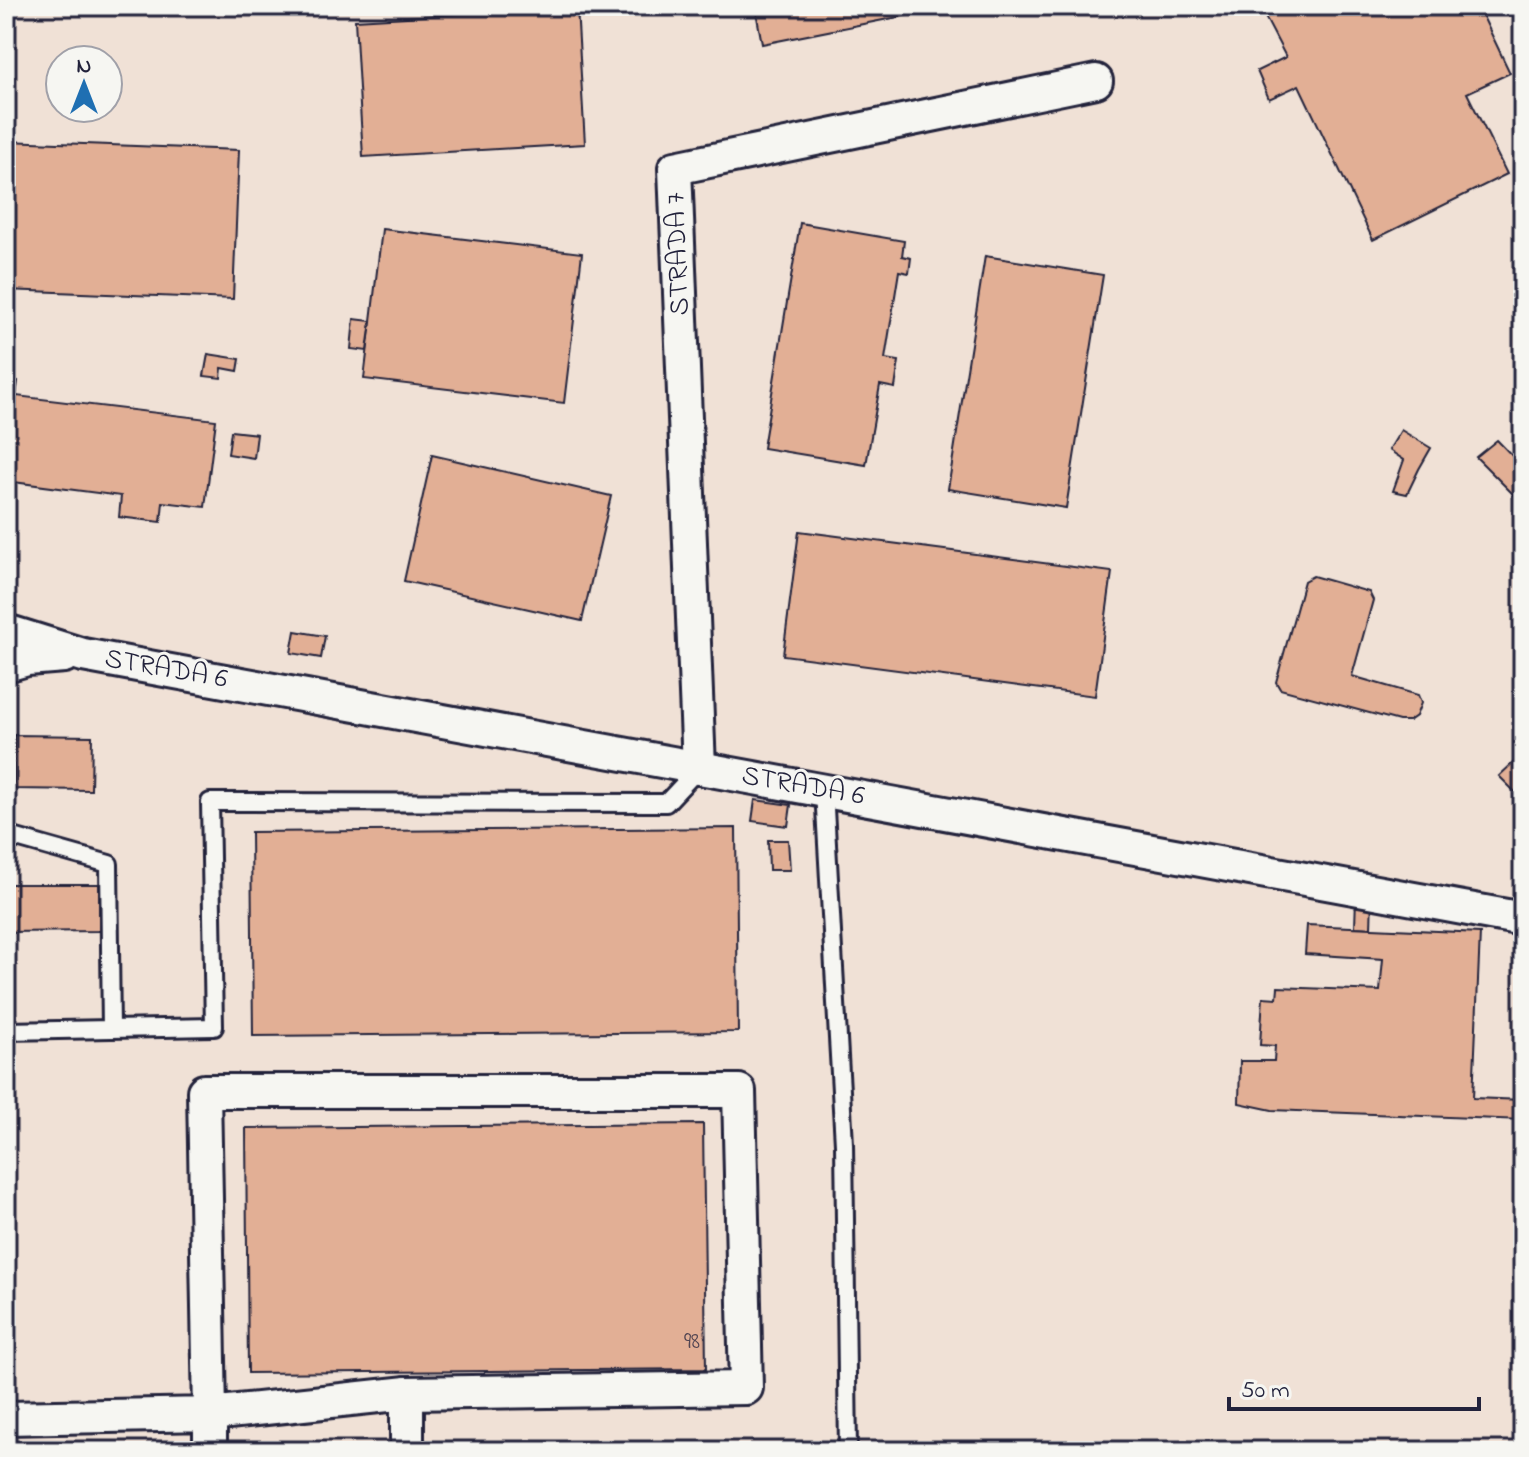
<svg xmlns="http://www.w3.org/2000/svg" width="1529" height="1457" viewBox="0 0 1529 1457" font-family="'Indie Flower',sans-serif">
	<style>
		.built { fill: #f0e1d6; fill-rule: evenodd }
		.building { fill: #e2af95; stroke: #22223b; stroke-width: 2 }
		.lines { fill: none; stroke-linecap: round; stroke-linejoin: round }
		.service-casing { stroke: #22223b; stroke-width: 22 }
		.minor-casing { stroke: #22223b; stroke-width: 38 }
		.service { stroke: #f6f6f2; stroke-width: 16 }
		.minor { stroke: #f6f6f2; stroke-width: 32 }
		.labels { text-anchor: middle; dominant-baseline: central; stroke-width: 6; stroke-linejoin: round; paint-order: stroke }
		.number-label { font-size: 24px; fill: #524552 }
		.street-label { font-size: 28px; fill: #22223b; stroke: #f6f6f2 }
	</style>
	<rect width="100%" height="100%" fill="#f6f6f2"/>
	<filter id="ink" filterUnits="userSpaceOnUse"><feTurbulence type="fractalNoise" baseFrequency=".0125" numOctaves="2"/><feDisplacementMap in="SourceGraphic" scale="16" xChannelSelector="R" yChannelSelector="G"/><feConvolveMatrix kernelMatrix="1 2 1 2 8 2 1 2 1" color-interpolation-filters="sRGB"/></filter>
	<g filter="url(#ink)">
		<path class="built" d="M6,6h1517v1445h-1517zM60,60h48v48h-48z"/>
		<g class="building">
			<path d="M755,6h199l-192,38z"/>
			<path d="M1282,6h196l32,67 -43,20 40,81 -134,66 -74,-155 -30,14 -12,-28 29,-14 -22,-42z"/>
			<path d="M577,7l8,137 -222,13 -8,-137z"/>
			<path d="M6,141l233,9 -6,149 -227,-9z"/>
			<path d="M800,223l104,18 -2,15 9,2 -2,15 -10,-2 -14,88 14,2 -4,27 -15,-3 -14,80 -103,-17z"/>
			<path d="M382,229l200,24 -18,150 -200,-24z"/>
			<path d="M985,256l118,19 -37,233 -118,-19z"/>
			<path d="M354,319l17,2 -4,30 -16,-2z"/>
			<path d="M208,354l32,5 -2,12 -16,-3 -1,10 -17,-2z"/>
			<path d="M6,379l12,2 -2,15 200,24 -11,87 -42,-5 -2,20 -42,-5 2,-21 -115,-15z"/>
			<path d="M1401,430l30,18 -12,21 -12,25 -14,-3 11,-31 -15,-10z"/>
			<path d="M231,431l26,3 -3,24 -26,-4z"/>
			<path d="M1497,440l26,27v37l-47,-47z"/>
			<path d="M432,455l179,41 -29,125 -178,-40z"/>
			<path d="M799,531l313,41 -17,124 -312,-41z"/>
			<path d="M1313,576l56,16 4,8 -21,76 66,19 3,8 -5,13 -7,5h-10l-119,-32 -4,-7 28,-101z"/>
			<path d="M295,631l30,5 -4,22 -30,-5z"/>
			<path d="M14,735l78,1 -1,54 -77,-1z"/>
			<path d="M1516,760l7,6v34l-24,-24z"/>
			<path d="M755,800l36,5 -3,21 -36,-5z"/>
			<path d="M736,828l2,204 -485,4 -2,-204z"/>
			<path d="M768,840h20l2,30h-21z"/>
			<path d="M6,884h93v47l-93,1z"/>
			<path d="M1356,898l16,1 -1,29 -16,-1z"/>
			<path d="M1307,925l173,8 -7,165 50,2v20l-251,-10 -33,-7 1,-42h34l1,-15 -15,-1 3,-48 14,1 1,-11 102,4 3,-32 -78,-5z"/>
			<path d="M703,1124l3,245 -458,4 -2,-245z"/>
		</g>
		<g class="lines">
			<defs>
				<g id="service">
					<path d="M824,791l20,353 4,307"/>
					<path d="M6,835l103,29 2,165 -105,2"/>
					<path d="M111,1029l103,-2 -4,-225 456,1 33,-35"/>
				</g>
				<g id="minor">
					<path d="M6,631l77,24 1440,264"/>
					<path d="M6,665l21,-6 37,-3"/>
					<path d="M699,768l-24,-600 421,-87"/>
					<path d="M407,1393v58"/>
					<path d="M6,1418l204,-4 -6,-323h535l7,297 -339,5 -197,21v37"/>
				</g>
			</defs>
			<use href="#service" class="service-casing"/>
			<use href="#minor" class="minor-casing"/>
			<use href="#service" class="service"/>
			<use href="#minor" class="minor"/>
		</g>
	</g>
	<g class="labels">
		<g class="number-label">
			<text x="692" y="1342">98</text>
		</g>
		<g class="street-label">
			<text transform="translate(679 254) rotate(-92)">STRADA 7</text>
			<text transform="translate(166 670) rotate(10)">STRADA 6</text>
			<text transform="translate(803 787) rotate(10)">STRADA 6</text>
		</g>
	</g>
	<rect width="1529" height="1457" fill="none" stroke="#f6f6f2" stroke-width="32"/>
	<rect x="16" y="16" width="1497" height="1425" fill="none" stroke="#22223b" stroke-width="3" filter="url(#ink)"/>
	<g transform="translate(84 84)"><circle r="38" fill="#f6f6f2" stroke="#a1a1a9" stroke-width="2"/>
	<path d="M0-6L14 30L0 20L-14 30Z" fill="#1f6fb2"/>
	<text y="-12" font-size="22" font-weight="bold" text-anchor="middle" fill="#22223b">N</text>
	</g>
	<path d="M1229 1397v12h250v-12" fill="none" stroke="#22223b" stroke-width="4"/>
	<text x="1241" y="1397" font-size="24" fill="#22223b" stroke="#f6f6f2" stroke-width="6" paint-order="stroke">50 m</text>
</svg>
